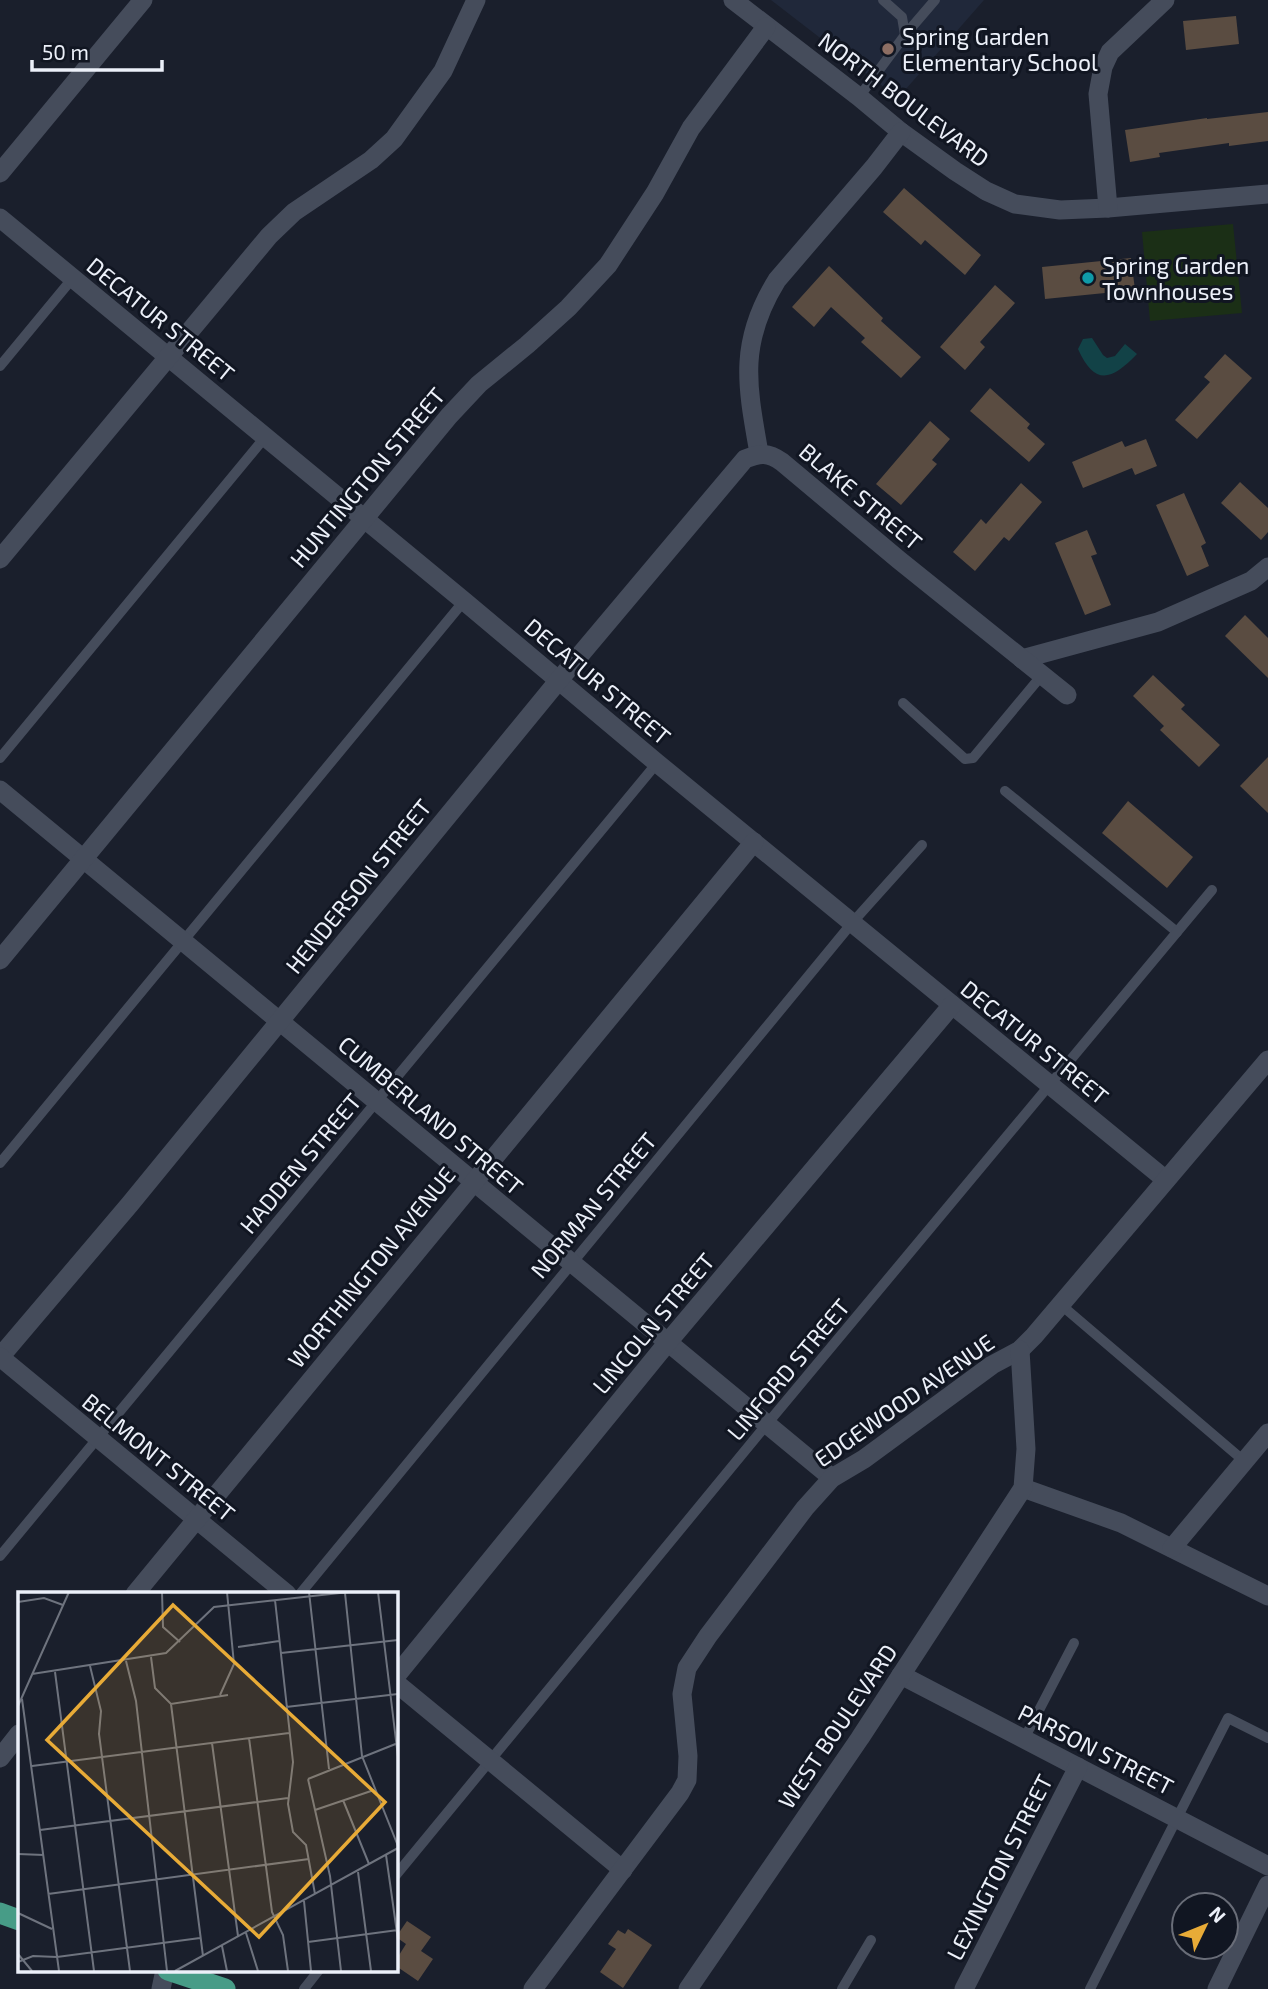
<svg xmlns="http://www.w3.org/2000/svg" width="1268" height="1989" viewBox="0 0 1268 1989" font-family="'Exo 2',sans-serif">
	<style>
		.built { fill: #20283a }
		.green { fill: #1b2f16 }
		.water { fill: #124247 }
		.building { fill: #5a4c41 }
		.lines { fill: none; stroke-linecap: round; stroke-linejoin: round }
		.lane { stroke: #454c5b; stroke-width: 10 }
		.street { stroke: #454c5b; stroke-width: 19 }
		.primary { stroke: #479c87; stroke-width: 21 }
		.education-dot { fill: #8d6e63; stroke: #111622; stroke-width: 2.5 }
		.culture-dot { fill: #0f9aa8; stroke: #111622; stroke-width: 2.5 }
		.labels { text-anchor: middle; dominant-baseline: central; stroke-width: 6; stroke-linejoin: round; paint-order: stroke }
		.poi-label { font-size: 23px; fill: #ecf0f9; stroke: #111622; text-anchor: start }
		.street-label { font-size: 23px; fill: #ecf0f9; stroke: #111622 }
		.inset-road { fill: none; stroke: #6e737e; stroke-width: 2 }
		.view { fill: #e8ab37; fill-opacity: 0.15; stroke: #e8ab37; stroke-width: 3.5 }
		.inset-edge { fill: none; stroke: #ecf0f9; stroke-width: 3.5 }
	</style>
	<rect width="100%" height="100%" fill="#1a1f2c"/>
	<path class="built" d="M771,0h213l-86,98z"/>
	<path class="green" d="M1233,224l9,89 -92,8 -8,-89z"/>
	<path class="water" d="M1092,338l11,17 4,3 8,-2 10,-12 12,10c-25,26 -42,33 -59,-5l5,-10z"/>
	<g class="building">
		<path d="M1236,16l3,28 -53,6 -3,-29z"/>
		<path d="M1268,112v29l-39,5v-3l-70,10 1,4 -30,5 -5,-32 82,-12v1z"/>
		<path d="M904,188l77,67 -16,20 -40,-35 -4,5 -38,-33z"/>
		<path d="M1131,258l4,32 -90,9 -3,-32z"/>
		<path d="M829,266l54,52 -2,3 40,36 -20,21 -40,-36 4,-4 -34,-31 -17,20 -22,-20z"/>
		<path d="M995,285l20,18 -35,39 5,5 -20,23 -25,-23z"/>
		<path d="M1225,354l27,24 -55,61 -22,-19 35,-38 -6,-5z"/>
		<path d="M990,388l40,36 -3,4 18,16 -16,18 -59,-51z"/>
		<path d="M930,421l20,18 -18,21 5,4 -36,41 -25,-21z"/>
		<path d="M1146,439l11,27 -22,9 -3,-7 -49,20 -11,-26 50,-21 3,6z"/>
		<path d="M1240,482l28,26v24l-7,8 -40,-37z"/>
		<path d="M1021,483l21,19 -33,39 -5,-4 -29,34 -22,-19 28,-33 5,5z"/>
		<path d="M1184,493l22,50 -5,3 8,20 -22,10 -31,-71z"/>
		<path d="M1087,530l10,24 -6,2 20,49 -26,10 -30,-72z"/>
		<path d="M1245,615l23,23v40l-43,-42z"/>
		<path d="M1153,675l32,30 -4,4 39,36 -21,22 -39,-37 4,-4 -31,-30z"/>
		<path d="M1268,757v56l-28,-27z"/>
		<path d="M1128,801l65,56 -26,31 -65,-55z"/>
		<path d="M407,1921l24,16 -10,14 12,8 -15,22 -22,-15v-6l10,-16 -10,-7z"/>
		<path d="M628,1929l24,16 -29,43 -23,-16 16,-23 -8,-5 10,-14 7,4z"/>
	</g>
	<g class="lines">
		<g class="lane">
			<path d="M883,0l19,17 3,18"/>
			<path d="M859,97l46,-62 30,-35"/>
			<path d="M0,366l72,-87"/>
			<path d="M903,703l62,56 8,-1 69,-83"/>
			<path d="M0,758l266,-322"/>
			<path d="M1005,791l172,141"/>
			<path d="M0,1163l464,-562"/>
			<path d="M1060,1304l184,157"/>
			<path d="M0,1556l657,-793"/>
			<path d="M300,1594l552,-671 70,-78"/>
			<path d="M1024,1739l50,-96"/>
			<path d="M396,1875l371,-451 445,-534"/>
			<path d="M304,1989l15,-19"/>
			<path d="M842,1989l29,-49"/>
			<path d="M1090,1989l138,-271 40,20"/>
		</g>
		<g class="street">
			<path d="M733,0l126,97 42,35 54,39 31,20 29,13 45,6 48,-2 160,-14"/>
			<path d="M0,173l143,-173"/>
			<path d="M1108,208l-10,-114 5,-27 7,-15 55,-52"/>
			<path d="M0,218l464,383 193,162 509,417"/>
			<path d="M759,453c-12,-68 -21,-110 18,-173l97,-113 27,-35"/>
			<path d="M0,559l269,-323 25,-24 77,-52 23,-21 49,-68 33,-71"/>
			<path d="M1022,659l136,-37 93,-41 17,-14"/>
			<path d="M0,790l832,688"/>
			<path d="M0,960l449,-544 30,-32 48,-39 41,-37 40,-43 47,-72 36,-65 75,-101"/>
			<path d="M0,1357l130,-153 429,-524 186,-221c15,-6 23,-7 37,3l117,98 168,135"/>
			<path d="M0,1357l287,237"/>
			<path d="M1023,1488l98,35 147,73"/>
			<path d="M1172,1548l96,-115"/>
			<path d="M135,1594l619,-752"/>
			<path d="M901,1675l367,191"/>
			<path d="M396,1676l272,-334 284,-337"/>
			<path d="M396,1683l227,187"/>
			<path d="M0,1758l19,-24"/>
			<path d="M161,1989l4,-19"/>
			<path d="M533,1989l147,-196 7,-13 1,-24 -6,-62 5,-26 21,-32 97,-128 27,-30 32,-19 128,-94 28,-15 14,-14 234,-276"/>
			<path d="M688,1989l172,-251 163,-250 3,-39 -6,-99"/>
			<path d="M964,1989l114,-222"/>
			<path d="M1217,1989l51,-104"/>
		</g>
		<g class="primary">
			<path d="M0,1913l19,7"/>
			<path d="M168,1970l57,19"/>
		</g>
	</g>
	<circle class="education-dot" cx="888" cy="49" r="7"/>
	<circle class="culture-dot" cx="1088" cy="278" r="7"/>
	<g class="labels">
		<g class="poi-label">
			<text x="902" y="36">Spring Garden<tspan x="902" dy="26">Elementary School</tspan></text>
			<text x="1102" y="265">Spring Garden<tspan x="1102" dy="26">Townhouses</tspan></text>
		</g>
		<g class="street-label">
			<text transform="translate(904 99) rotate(37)">NORTH BOULEVARD</text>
			<text transform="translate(161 319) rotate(39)">DECATUR STREET</text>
			<text transform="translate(367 477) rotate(-50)">HUNTINGTON STREET</text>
			<text transform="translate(861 496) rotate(40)">BLAKE STREET</text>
			<text transform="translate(598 681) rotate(40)">DECATUR STREET</text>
			<text transform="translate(358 886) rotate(-51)">HENDERSON STREET</text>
			<text transform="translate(1035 1042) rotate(39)">DECATUR STREET</text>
			<text transform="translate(431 1115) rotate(40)">CUMBERLAND STREET</text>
			<text transform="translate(300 1163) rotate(-50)">HADDEN STREET</text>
			<text transform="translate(593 1205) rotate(-50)">NORMAN STREET</text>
			<text transform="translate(371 1267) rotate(-51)">WORTHINGTON AVENUE</text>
			<text transform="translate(653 1323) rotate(-50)">LINCOLN STREET</text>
			<text transform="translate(788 1369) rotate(-50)">LINFORD STREET</text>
			<text transform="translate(904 1400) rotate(-35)">EDGEWOOD AVENUE</text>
			<text transform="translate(159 1457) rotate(39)">BELMONT STREET</text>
			<text transform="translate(837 1726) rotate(-56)">WEST BOULEVARD</text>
			<text transform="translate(1096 1749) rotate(27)">PARSON STREET</text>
			<text transform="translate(999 1867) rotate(-63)">LEXINGTON STREET</text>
		</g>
	</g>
	<g transform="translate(18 1592)">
		<rect width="380" height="380" fill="#1a1f2c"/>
		<path class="inset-road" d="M144,0l1,35 17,15M291,0l20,177M360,0l20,165M327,1l17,163 36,90M257,8l18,162 -5,42 5,28 13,13 9,49M0,10l26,-4 19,7M220,55l41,-6M263,61l117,-13M133,65l4,31 16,16 57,-9M108,69l10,40 31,270M72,74l11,45 -2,23 31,237M37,80l39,299M14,82l134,-21 48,-46 135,-15M202,103l14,-31 -7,-72M4,107l37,272M153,112l32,252M0,114l51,-114M268,115l112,-13M231,146l23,174 11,23 5,36M194,151l26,193M14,174l257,-33M290,187l22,97 11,95M290,187l90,-36M325,208l26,64M297,218l59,-20M22,238l248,-32M0,262l26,1M368,263l12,85M340,280l13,99M30,302l261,-35M286,309l7,70M0,321l34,16M228,341l12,38M290,350l90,-12M204,354l5,25M0,362l14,17M0,370l15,-6 24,1 143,-19M157,379l223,-123"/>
		<path class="view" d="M155,13l212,197 -126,135 -212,-197z"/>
		<rect width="380" height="380" class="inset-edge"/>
	</g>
	<g transform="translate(1205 1926) rotate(47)"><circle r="33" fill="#111622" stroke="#696d78" stroke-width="2"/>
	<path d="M0-5L12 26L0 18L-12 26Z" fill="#e8ab37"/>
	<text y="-10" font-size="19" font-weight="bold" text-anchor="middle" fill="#ecf0f9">N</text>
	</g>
	<path d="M32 60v10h130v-10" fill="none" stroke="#ecf0f9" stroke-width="3.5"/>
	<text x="42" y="60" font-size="21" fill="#ecf0f9" stroke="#111622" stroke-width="5" paint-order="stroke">50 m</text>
</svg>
